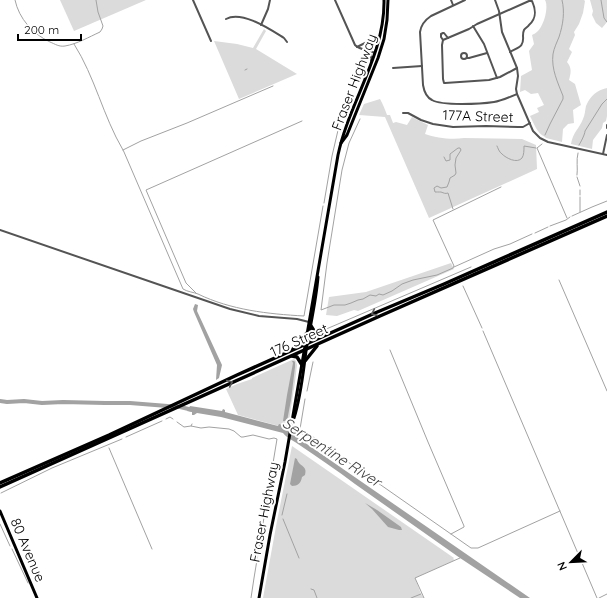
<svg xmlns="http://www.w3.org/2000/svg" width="607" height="598" viewBox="0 0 607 598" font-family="Quicksand,sans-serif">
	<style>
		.green { fill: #dbdbdb }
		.water { fill: #a2a2a2 }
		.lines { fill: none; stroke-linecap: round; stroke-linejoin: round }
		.stream { stroke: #a2a2a2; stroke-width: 1 }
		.river { stroke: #a2a2a2; stroke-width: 4 }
		.minor { stroke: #545454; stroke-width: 2 }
		.major { stroke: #000; stroke-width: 3 }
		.highway { stroke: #000; stroke-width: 3.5 }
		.oneway { stroke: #595959 }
		.labels { text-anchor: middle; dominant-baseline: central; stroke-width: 4; stroke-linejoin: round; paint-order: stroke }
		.street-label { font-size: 14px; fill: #000; stroke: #fff }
		.water-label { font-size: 15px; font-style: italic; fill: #434343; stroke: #fff }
	</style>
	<rect width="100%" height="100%" fill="#fff"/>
	<g class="green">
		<path d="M60,0h86l-72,31z"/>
		<path d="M545,0h39l1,1 -2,12 -4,11 -5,8 1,3 -6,14 3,3 -5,10c5,6 4,11 2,18l6,4 6,21 -8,5 1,13 -6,1 -5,5 -1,13 -16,-4 -1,-1c-8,-4 -11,-13 -15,-21l9,-4 -2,-4 7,-3 -6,-12 -7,1 -6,-4 -5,2 1,-16 11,-6 -3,-19 5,-7 -2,-9c2,-1 4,-2 6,-4 6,-6 11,-24 7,-31z"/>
		<path d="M590,0h17v22l-5,6 -6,-5 -4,-8 1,-4z"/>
		<path d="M264,29l2,2 -10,18 41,25 -58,25 -25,-58 23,3 16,4z"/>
		<path d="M607,88v28l-1,5 -3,2 -1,5 -9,12 -1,9 -21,-5c2,-12 8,-15 12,-25 2,-4 2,-9 3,-13 4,-10 11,-16 21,-18z"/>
		<path d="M380,99c3,5 5,11 7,16h3l3,8 3,-1 11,3 5,-8 16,8 -3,9c11,4 27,6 39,4l58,1 14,6 1,24 -108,49 -44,-101 -26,-2 5,-11z"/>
		<path d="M451,263l3,6 -96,42 -4,-1 -17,6 -11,-1 3,-18 37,-5z"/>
		<path d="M294,359l2,2 1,4c-2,22 -7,44 -9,66l-2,-2v-3h-7l-41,-11 -12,-26 11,-5 15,-5v-1z"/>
		<path d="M292,446l162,112 -1,1 2,1 -40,18 6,16 3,4h-161l14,-77z"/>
	</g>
	<g class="water">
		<path d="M195,304l3,1 -1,6 25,54 -3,13 -3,2 1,-15 -23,-53 -1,-3z"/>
		<path d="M292,361h2l1,1v5l-4,33 -4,21h-4l4,-26 6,-32z"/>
		<path d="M190,406l32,5 1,-2 2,1v2l53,14 1,-2 7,2v3l2,2 242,167h-10l-60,-40 -105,-74c-18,-14 -38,-27 -57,-40 -6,-4 -11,-6 -15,-11l-62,-16 -24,-4 -3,2h-2v-3l-5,-1z"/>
		<path d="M295,458l2,1c2,8 11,6 8,16l-3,2c-1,6 -4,9 -10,9l-2,-2z"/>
		<path d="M365,503l12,7 24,17 1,3h-3l-11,-3 -16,-18z"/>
	</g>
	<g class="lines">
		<g class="stream">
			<path d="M15,0c4,19 18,34 35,42 5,2 9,5 15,4 12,-2 24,-9 35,-14l2,-3 1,-3 -5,-14 -2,-12"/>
			<path d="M601,0l3,18 3,4"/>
			<path d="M74,44c21,33 29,72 49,106l1,2 59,137c5,3 10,3 15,5 33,16 70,20 106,22l19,-110"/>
			<path d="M245,70l2,-1"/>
			<path d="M360,119l-11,24 -7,27 -15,93 -6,47 13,-5h11l6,-2 7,-3 5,-1 7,-4 6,1 3,-2 4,1 9,-4 10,-7 11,-4 24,-5 16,-7 1,-2 -21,-46 68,-33"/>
			<path d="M545,135l5,-11 13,-25v-3c-5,-13 -12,-27 -10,-42 1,-6 4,-12 6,-17 4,-12 6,-25 3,-37"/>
			<path d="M542,144l-5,4 30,70"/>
			<path d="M579,145c2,-3 6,-11 6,-14l17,-27 5,-5"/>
			<path d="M497,146c1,2 2,6 5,8 4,4 15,10 20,4 2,-3 2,-8 2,-12l12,2"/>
			<path d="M123,150l18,-9 46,-18 86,-37"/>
			<path d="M444,157l2,4 4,-1v-6l8,-6h2l1,2 -5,8 -1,7 1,8 -1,2 -5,3 -1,4 -2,5 -6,1 -4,-2 -3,2 1,4c1,0 4,0 6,0 3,1 4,2 7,1l5,16"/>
			<path d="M577,175c1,-6 -1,-15 1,-22"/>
			<path d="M577,177l3,9"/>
			<path d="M580,195v-5"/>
			<path d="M324,203l8,-47 7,-30"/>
			<path d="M580,212v-15"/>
			<path d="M572,216l20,-9 15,-6"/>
			<path d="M550,226l16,-6 4,-3"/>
			<path d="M535,233l13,-6"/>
			<path d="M454,267l40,-18 16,-5 22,-10"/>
			<path d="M559,280l48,111"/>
			<path d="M463,286l19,42"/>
			<path d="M196,293l-10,-10 -40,-93 156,-69"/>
			<path d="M324,330l147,-63"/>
			<path d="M483,331l114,267"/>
			<path d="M390,350l38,92 36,84v1l-13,7"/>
			<path d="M307,391l6,-29"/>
			<path d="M166,419l4,-2 3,2"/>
			<path d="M177,422l7,5 7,-1"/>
			<path d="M192,424l-1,2 10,2 8,-1 20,2 5,2 7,6h2l10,-2 16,4 5,-1 3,1 -23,139 -3,20"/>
			<path d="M300,429l5,-30"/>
			<path d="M302,434l7,1 6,3v1l156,109h7l82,-37"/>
			<path d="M126,437l36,-16"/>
			<path d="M109,448l43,101"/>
			<path d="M1,493l51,-25 70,-29"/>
			<path d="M282,515l5,-21"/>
			<path d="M283,519l16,39"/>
			<path d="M0,524l10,22"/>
			<path d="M12,549l16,34"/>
			<path d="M311,589l3,1 3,8"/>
			<path d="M411,598l10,-4"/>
			<path d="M424,598l-9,-20 45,-20"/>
			<path d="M599,598l8,-4"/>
		</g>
		<path class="river" d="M0,401l7,1 17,-1 18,2 21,-1 42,1h25l50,4 13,3"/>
		<g class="minor">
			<path d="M193,0l18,41"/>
			<path d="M335,0l20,45c5,5 13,5 20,8"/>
			<path d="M451,0l2,5"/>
			<path d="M465,0l-34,16c-6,4 -10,9 -11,16l3,53c1,6 3,12 9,15 10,6 49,4 62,2 7,-1 16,-5 23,-8"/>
			<path d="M495,0l4,11 3,21 15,36 1,8 -2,13 1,5 16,37 7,7 8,4 59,13"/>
			<path d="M226,19c16,-9 45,11 58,19l3,4"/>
			<path d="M261,25l7,-16 2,-9"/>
			<path d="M473,26l11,18 13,34"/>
			<path d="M448,38l-4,-5h-1l-2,1v3l2,3 -1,5 1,34 1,4h1l44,-3 11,-3 17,-9"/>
			<path d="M443,40l26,-11 8,-5 52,-23h3c4,9 5,17 -3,24 -1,2 -4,3 -5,5 -1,2 -1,3 -1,6 1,11 -4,11 -13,16"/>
			<path d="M357,47l16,-8"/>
			<path d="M365,51l6,4v6"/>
			<circle cx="464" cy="56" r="3"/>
			<path d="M467,58h2l18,-5"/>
			<path d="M393,68l29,-2"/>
			<path d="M403,113h5l13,7 12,4 20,3 33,-1 32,1h5l7,-4"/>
			<path d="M607,125v3"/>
			<path d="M603,154l4,-19"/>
			<path d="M0,230l230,79 29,7 38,3 12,3"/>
		</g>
		<g class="major">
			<path d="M341,143l6,-8 31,-77 6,-19 3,-19 1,-20"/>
			<path d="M294,418c7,-22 9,-45 12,-67 4,-25 10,-49 12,-74"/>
			<path d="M0,511l37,87"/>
			<path d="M259,598l11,-63 15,-73 53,-307c11,-53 47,-100 46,-155"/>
		</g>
		<g class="highway">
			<path d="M311,326l5,8 6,2"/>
			<path d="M293,349l14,-16"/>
			<path d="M292,356l5,1 5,8"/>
			<path d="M305,361l12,-15"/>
			<path d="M0,483l109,-48 128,-60 138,-62 69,-29 163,-72"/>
			<path d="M0,487l380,-171 227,-100"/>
		</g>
	</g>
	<defs><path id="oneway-chevron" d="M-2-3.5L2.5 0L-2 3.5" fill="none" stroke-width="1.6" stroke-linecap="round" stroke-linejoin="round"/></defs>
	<g class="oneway">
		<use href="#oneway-chevron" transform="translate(374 313) rotate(156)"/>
		<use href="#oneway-chevron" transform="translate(230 383) rotate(-24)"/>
	</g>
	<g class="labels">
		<g class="street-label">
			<text transform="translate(354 82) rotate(-69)">Fraser Highway</text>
			<text transform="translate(478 116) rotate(2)">177A Street</text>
			<text transform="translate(299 340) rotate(-24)">176 Street</text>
			<text transform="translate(264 512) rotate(-79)">Fraser Highway</text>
			<text transform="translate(28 550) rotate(67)">80 Avenue</text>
		</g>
		<g class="water-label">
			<text transform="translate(332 452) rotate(33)">Serpentine River</text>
		</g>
	</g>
	<g transform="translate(571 562) rotate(246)" stroke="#ffffff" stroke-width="3" paint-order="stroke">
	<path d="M0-3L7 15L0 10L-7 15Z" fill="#000000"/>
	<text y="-6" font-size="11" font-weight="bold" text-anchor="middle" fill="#000000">N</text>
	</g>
	<path d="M18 34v6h63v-6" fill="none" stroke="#000000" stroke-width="2"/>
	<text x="24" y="34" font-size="12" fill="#000000" stroke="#ffffff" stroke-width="3" paint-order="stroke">200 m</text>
</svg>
